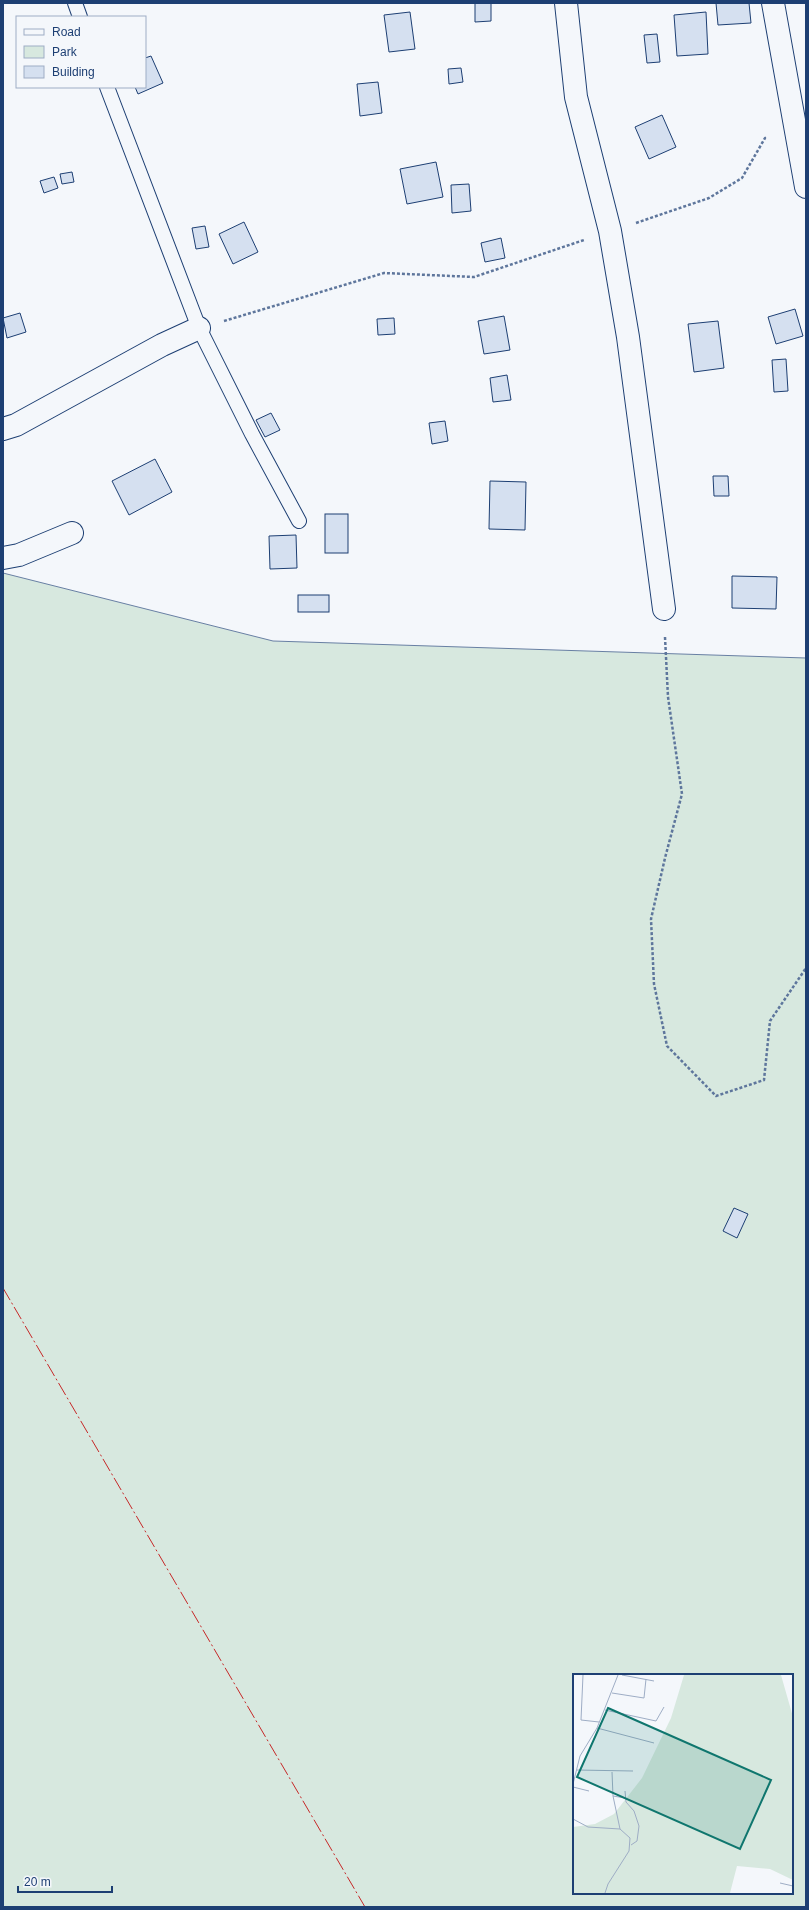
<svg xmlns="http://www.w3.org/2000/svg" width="809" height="1910" viewBox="0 0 809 1910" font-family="Arial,sans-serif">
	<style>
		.green { fill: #d7e8df; stroke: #687fa3; fill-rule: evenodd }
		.building { fill: #d5e0f0; stroke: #1d3f73 }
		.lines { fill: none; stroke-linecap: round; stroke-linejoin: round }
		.lane-casing { stroke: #1d3f73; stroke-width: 16 }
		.street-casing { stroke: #1d3f73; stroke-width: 24 }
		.path { stroke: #5e769c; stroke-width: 2.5; stroke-dasharray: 3 2; stroke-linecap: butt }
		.lane { stroke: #f4f7fb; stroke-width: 14 }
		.street { stroke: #f4f7fb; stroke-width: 22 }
		.power { stroke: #c62828; stroke-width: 1; stroke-dasharray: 14 3 2 3; stroke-linecap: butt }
		.inset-road { fill: none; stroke: #9eadc5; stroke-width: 1 }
		.view { fill: #0f766e; fill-opacity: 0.15; stroke: #0f766e; stroke-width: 2 }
		.inset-edge { fill: none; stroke: #1d3f73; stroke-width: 2 }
	</style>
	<rect width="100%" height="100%" fill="#f4f7fb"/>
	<path class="green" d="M3,573l270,68 533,17v1249h-803zM574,1675h218v218h-218z"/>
	<g class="building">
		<path d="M475,3h16v18l-16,1z"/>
		<path d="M716,3h33l2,20 -33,2z"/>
		<path d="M410,12l5,37 -26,3 -5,-37z"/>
		<path d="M706,12l2,42 -31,2 -3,-41z"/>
		<path d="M657,34l3,28 -13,1 -3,-28z"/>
		<path d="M151,56l12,27 -25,11 -3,-7h10v-29z"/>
		<path d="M461,68l2,14 -14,2 -1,-15z"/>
		<path d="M378,82l4,31 -22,3 -3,-32z"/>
		<path d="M662,115l14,32 -27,12 -14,-32z"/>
		<path d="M436,162l7,35 -36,7 -7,-35z"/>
		<path d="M72,172l2,10 -12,2 -2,-10z"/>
		<path d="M54,177l4,11 -14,5 -4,-12z"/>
		<path d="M469,184l2,27 -19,2 -1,-28z"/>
		<path d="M244,222l14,30 -25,12 -14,-30z"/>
		<path d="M205,226l4,21 -13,2 -4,-21z"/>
		<path d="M501,238l4,20 -20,4 -4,-19z"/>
		<path d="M795,309l8,27 -27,8 -8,-27z"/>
		<path d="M20,313l6,19 -19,6 -4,-20z"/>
		<path d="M504,316l6,34 -26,4 -6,-33z"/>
		<path d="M394,318l1,16 -17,1 -1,-16z"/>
		<path d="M718,321l6,47 -30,4 -6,-48z"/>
		<path d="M786,359l2,32 -14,1 -2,-32z"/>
		<path d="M507,375l4,25 -18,2 -3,-24z"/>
		<path d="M271,413l9,17 -15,7 -9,-17z"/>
		<path d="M445,421l3,20 -16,3 -3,-21z"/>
		<path d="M155,459l17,33 -43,23 -17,-34z"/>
		<path d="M713,476h15l1,20h-15z"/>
		<path d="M490,481l36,1 -1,48 -36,-1z"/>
		<rect x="325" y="514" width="23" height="39"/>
		<path d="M296,535l1,33 -27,1 -1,-33z"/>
		<path d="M732,576l45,1 -1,32 -44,-1z"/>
		<rect x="298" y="595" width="31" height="17"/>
		<path d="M734,1208l14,6 -11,24 -14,-7z"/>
	</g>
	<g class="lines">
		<defs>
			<g id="lane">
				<path d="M75,3l5,14"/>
				<path d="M107,87l92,241 53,106 47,87"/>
			</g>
			<g id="street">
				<path d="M566,3l10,94 34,134 18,106 36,272"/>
				<path d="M773,3l33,184"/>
				<path d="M3,429l13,-4 146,-80 37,-17"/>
				<path d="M3,558l16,-3 53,-22"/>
			</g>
		</defs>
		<use href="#lane" class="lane-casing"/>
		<use href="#street" class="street-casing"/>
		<g class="path">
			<path d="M636,223l73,-25 33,-20 23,-40h3"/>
			<path d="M224,321l160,-48 90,4 110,-37"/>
			<path d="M665,637l3,60 14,97 -17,64 -14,61 3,65 13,62 49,50 48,-16 6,-59 36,-53"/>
		</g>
		<use href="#lane" class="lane"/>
		<use href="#street" class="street"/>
		<path class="power" d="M3,1288l362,619"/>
	</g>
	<g transform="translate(573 1674)">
		<rect width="220" height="220" fill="#f4f7fb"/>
		<path d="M111,1h97l12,42v163l-23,-11 -33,-3 -7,27h-157v-66l22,-3 19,-10 28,-36 29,-60z" fill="#d7e8df"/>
		<path class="inset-road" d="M10,1l-2,45 18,2M49,1l32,6M39,19l32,5 2,-19M32,36l51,11 8,-14M24,54l57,15M4,96l56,1M39,98l1,24 12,2M0,110l7,-28 17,-28 21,-53M0,113l16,4M52,117l1,11 8,9 5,15 -2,15 -6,4M40,122l7,33M0,145l15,8 32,2 10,9 -1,13 -21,33 -3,9M207,209l13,3"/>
		<path class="view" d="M35,34l163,72 -31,69 -163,-72z"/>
		<rect width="220" height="220" class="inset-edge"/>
	</g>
	<rect width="809" height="1910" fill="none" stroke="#1d3f73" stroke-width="8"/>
	<rect x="16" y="16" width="130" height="72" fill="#f4f7fb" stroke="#9eadc5"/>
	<rect x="24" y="29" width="20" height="6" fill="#f4f7fb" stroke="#9eadc5"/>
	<text x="52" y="36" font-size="12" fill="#1d3f73">Road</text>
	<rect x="24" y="46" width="20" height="12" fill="#d7e8df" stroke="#9eadc5"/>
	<text x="52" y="56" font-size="12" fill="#1d3f73">Park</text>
	<rect x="24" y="66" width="20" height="12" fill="#d5e0f0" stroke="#9eadc5"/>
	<text x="52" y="76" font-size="12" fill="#1d3f73">Building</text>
	<path d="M18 1886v6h94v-6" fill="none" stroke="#1d3f73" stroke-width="2"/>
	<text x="24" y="1886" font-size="12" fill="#1d3f73" stroke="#f4f7fb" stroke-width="3" paint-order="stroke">20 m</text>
</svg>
